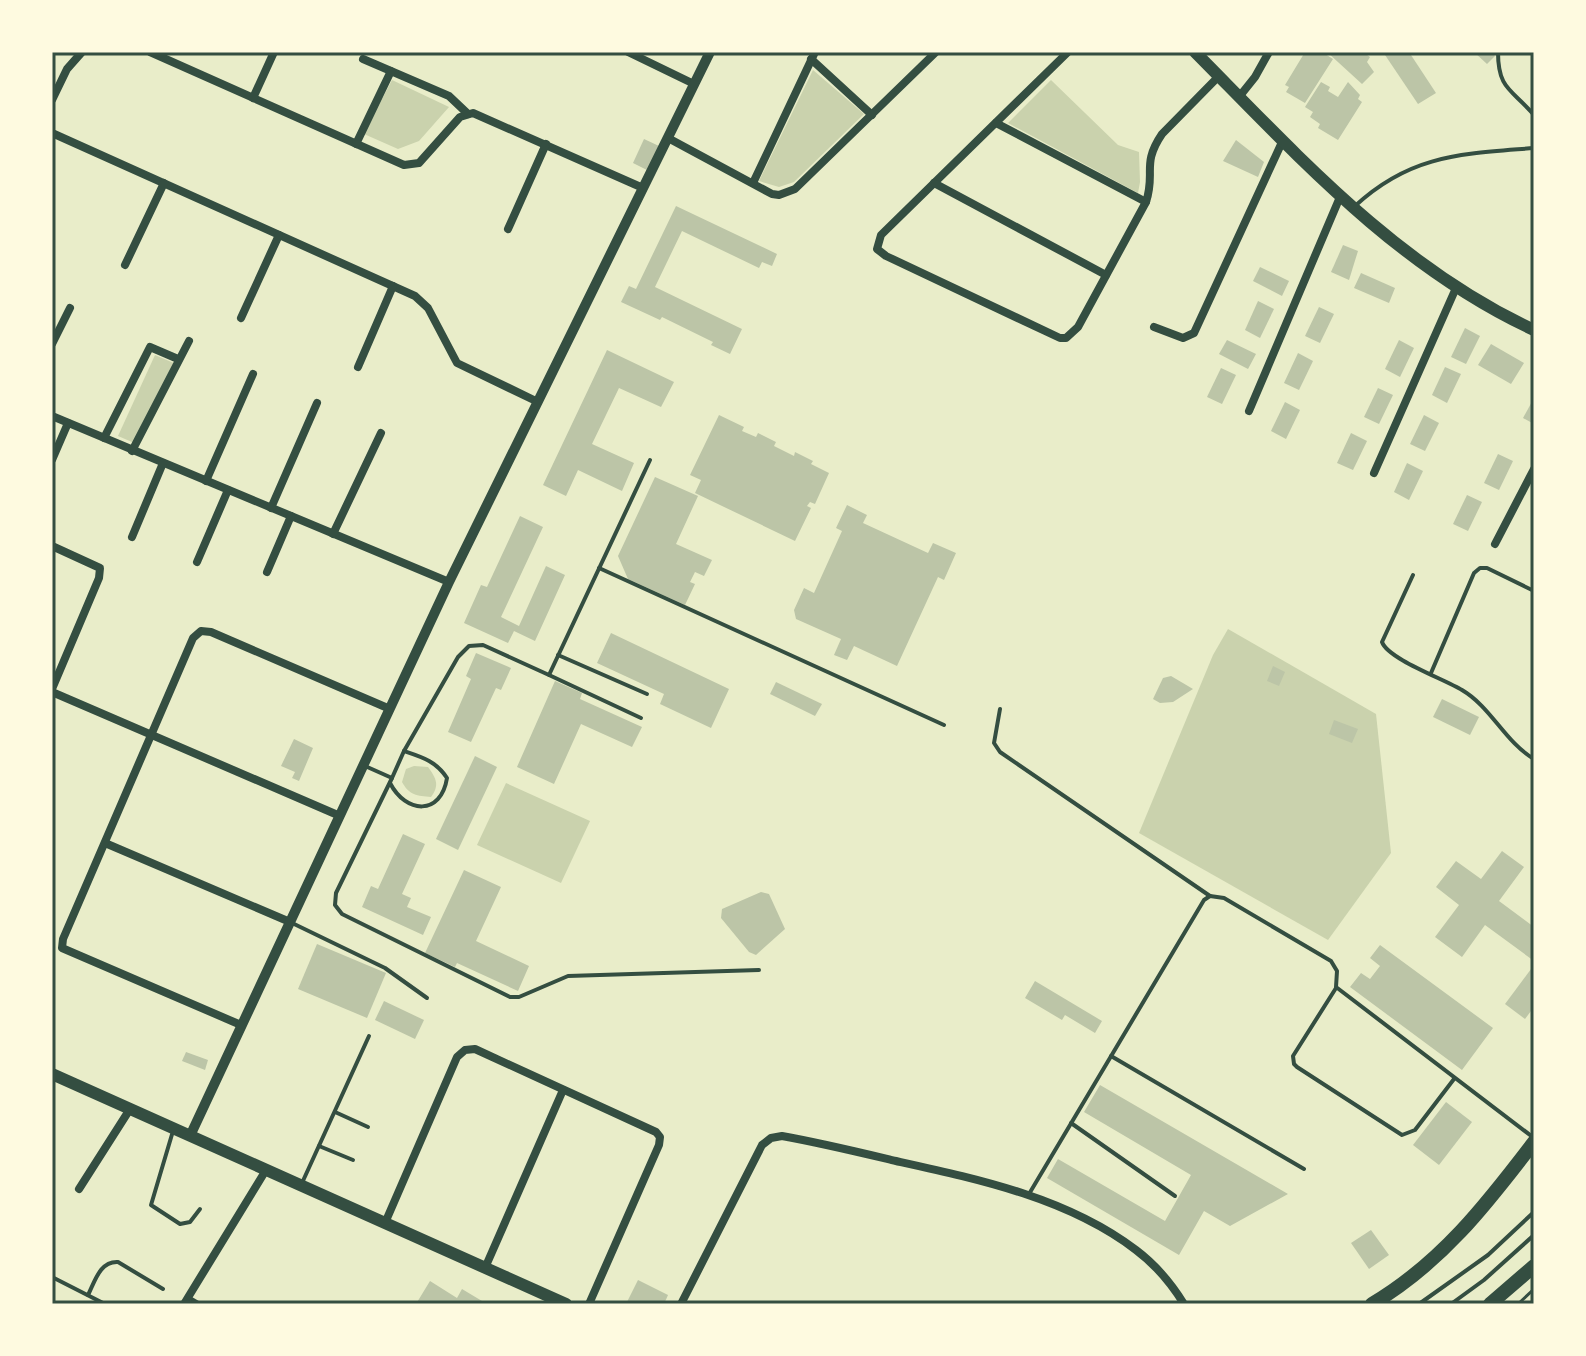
<svg xmlns="http://www.w3.org/2000/svg" width="1586" height="1356" viewBox="0 0 1586 1356" font-family="'PT Sans',sans-serif">
	<style>
		.green { fill: #cad2ad }
		.building { fill: #bcc5a7 }
		.lines { fill: none; stroke-linecap: round; stroke-linejoin: round }
		.path { stroke: #344e41; stroke-width: 3 }
		.service { stroke: #344e41; stroke-width: 4 }
		.minor { stroke: #344e41; stroke-width: 8 }
		.tertiary { stroke: #344e41; stroke-width: 10 }
		.secondary { stroke: #344e41; stroke-width: 12 }
		.primary { stroke: #344e41; stroke-width: 14 }
		.neatline { fill: none; stroke: #344e41; stroke-width: 3 }
	</style>
	<rect width="100%" height="100%" fill="#e9edc9"/>
	<g class="green">
		<path d="M813,70l51,44 -70,68 -15,5 -20,-6z"/>
		<path d="M392,80l57,27 -30,34 -21,8 -34,-15z"/>
		<path d="M1051,80l67,65 21,7 1,30 -2,11 -130,-70z"/>
		<path d="M155,355l21,9 -37,81 -21,-9z"/>
		<path d="M1228,629l148,85 15,139 -63,87 -189,-107 74,-178z"/>
		<path d="M414,766l14,1c8,11 12,18 3,30 -14,-1 -22,-2 -29,-15l4,-13z"/>
		<path d="M506,783l84,38 -29,62 -84,-38z"/>
	</g>
	<g class="building">
		<path d="M1305,52h17l11,7 -28,44 -19,-11 3,-5 -4,-2z"/>
		<path d="M1327,52h36l7,5 -3,5 7,10 -12,12z"/>
		<path d="M1383,52h26l27,41 -18,11z"/>
		<path d="M1474,52h17l4,4 -8,8z"/>
		<path d="M1321,82l9,5 -2,4 10,6 10,-15 12,13 -2,4 4,3 -24,38 -20,-12 2,-4 -10,-7 3,-5 -8,-5z"/>
		<path d="M644,139l15,7 -12,24 -14,-7z"/>
		<path d="M1236,140l28,22 -6,15 -35,-16z"/>
		<path d="M676,206l101,48 -5,12 -10,-4 -3,6 -77,-37 -27,56 87,42 -12,25 -19,-9 2,-3 -51,-25 -2,3 -39,-18 8,-16 7,3z"/>
		<path d="M1343,245l15,6 -9,29 -18,-8z"/>
		<path d="M1260,267l29,14 -7,15 -29,-15z"/>
		<path d="M1361,273l34,15 -6,15 -35,-15z"/>
		<path d="M1258,301l16,8 -14,29 -15,-8z"/>
		<path d="M1319,307l15,7 -14,29 -15,-7z"/>
		<path d="M1465,328l15,8 -14,28 -15,-7z"/>
		<path d="M1227,340l29,14 -8,15 -29,-15z"/>
		<path d="M1399,340l15,8 -14,29 -15,-8z"/>
		<path d="M1491,344l33,19 -13,21 -33,-19z"/>
		<path d="M607,350l67,32 -13,25 -42,-19 -27,56 42,19 -12,28 -44,-21 -12,26 -23,-11z"/>
		<path d="M1298,353l15,8 -14,29 -15,-7z"/>
		<path d="M1445,367l16,7 -14,29 -15,-8z"/>
		<path d="M1221,368l15,7 -14,29 -15,-7z"/>
		<path d="M1378,388l15,7 -14,29 -15,-7z"/>
		<path d="M1534,398v26l-11,-6z"/>
		<path d="M1285,402l15,8 -14,29 -15,-8z"/>
		<path d="M719,415l25,12 -2,4 14,6 2,-4 18,9 -2,4 20,10 1,-4 18,9 -2,3 18,9 -14,31 -5,-2 -3,4 4,2 -16,33 -100,-48 6,-13 -11,-5z"/>
		<path d="M1424,415l15,8 -14,28 -15,-7z"/>
		<path d="M1351,433l16,8 -14,29 -16,-7z"/>
		<path d="M1498,454l15,7 -14,29 -15,-7z"/>
		<path d="M1407,463l16,8 -14,29 -15,-8z"/>
		<path d="M655,477l43,19 -22,48 36,16 -8,16 -9,-4 -5,10 5,2 -10,21 -57,-26 -10,-23z"/>
		<path d="M1467,495l15,7 -14,29 -15,-7z"/>
		<path d="M847,505l20,10 -4,8 65,30 5,-10 23,10 -12,27 -6,-3 -41,89 -43,-20 -7,14 -13,-5 7,-16 -45,-20 -2,-9 10,-22 10,5 28,-62 -6,-3z"/>
		<path d="M520,516l23,11 -42,90 18,9 27,-60 19,9 -30,66 -21,-10 -6,12 -44,-20 17,-38 6,2z"/>
		<path d="M611,633l118,56 -18,39 -51,-24 4,-10 -67,-31z"/>
		<path d="M476,653l35,15 -10,22 -5,-2 -25,54 -23,-10 23,-53 -5,-3z"/>
		<path d="M1273,666l12,6 -6,14 -12,-5z"/>
		<path d="M1171,676l22,13 -20,13 -13,1 -7,-4 10,-21z"/>
		<path d="M555,681l27,12 -2,6 62,28 -10,20 -51,-23 -27,60 -37,-17z"/>
		<path d="M776,682l46,22 -7,12 -45,-22z"/>
		<path d="M1442,699l37,18 -9,18 -37,-18z"/>
		<path d="M1334,720l24,9 -6,14 -23,-9z"/>
		<path d="M294,739l19,9 -14,33 -7,-3 3,-6 -14,-6z"/>
		<path d="M475,756l22,11 -39,83 -22,-11z"/>
		<path d="M403,834l22,10 -23,50 9,4 -4,9 24,10 -8,18 -61,-28 9,-21 7,3z"/>
		<path d="M1502,851l22,16 -25,34 35,26v34l-49,-36 -23,32 -27,-20 24,-32 -23,-18 20,-26 25,18z"/>
		<path d="M464,870l37,17 -25,54 53,25 -11,25 -61,-28 -2,4 -30,-14z"/>
		<path d="M761,892l8,2 16,35 -29,26 -7,-3 -28,-34 1,-9z"/>
		<path d="M317,944l69,29 -19,45 -69,-29z"/>
		<path d="M1380,945l113,83 -31,42 -112,-83 11,-14 9,6 10,-13 -10,-8z"/>
		<path d="M1534,965v42l-9,12 -20,-15z"/>
		<path d="M1035,981l67,40 -7,12 -30,-18 -3,5 -37,-22z"/>
		<path d="M384,1001l40,19 -9,19 -40,-19z"/>
		<path d="M186,1052l22,8 -3,10 -23,-9z"/>
		<path d="M1100,1085l188,109 -58,32 -26,-15 -25,44 -132,-77 11,-19 107,62 26,-46 -107,-63z"/>
		<path d="M1446,1102l26,20 -33,43 -26,-20z"/>
		<path d="M1371,1230l18,25 -20,14 -18,-26z"/>
		<path d="M638,1280l30,15 -4,9h-38z"/>
		<path d="M430,1281l27,17 5,-9 25,15h-71z"/>
	</g>
	<g class="lines">
		<path class="path" d="M1518,1304l16,-15"/>
		<g class="service">
			<path d="M1498,52c0,38 14,37 36,63"/>
			<path d="M1355,206c56,-52 107,-52 179,-58"/>
			<path d="M599,568l345,157"/>
			<path d="M1413,575l-31,67c6,17 62,37 80,48 29,17 43,52 72,69"/>
			<path d="M558,655l89,39"/>
			<path d="M1431,673l43,-100 6,-5h7l47,23"/>
			<path d="M549,675l92,43"/>
			<path d="M1000,709l-6,34 6,9 210,144"/>
			<path d="M365,766l27,12 -56,115 -1,12 7,9 168,83h9l49,-21 191,-6"/>
			<path d="M392,778l12,-27 54,-94 11,-11 14,-1 66,30 101,-215"/>
			<path d="M390,783c16,31 51,33 57,-5 -11,-17 -25,-21 -43,-27"/>
			<path d="M290,922l95,46 42,30"/>
			<path d="M1336,988l-43,68 1,8 3,3 105,68 13,-5 39,-51"/>
			<path d="M1111,1056l193,113"/>
			<path d="M335,1112l33,15"/>
			<path d="M1071,1123l104,73"/>
			<path d="M173,1131l-22,74 29,19 10,-2 10,-13"/>
			<path d="M319,1146l34,14"/>
			<path d="M302,1183l67,-147"/>
			<path d="M1029,1194l175,-294 6,-4 14,2 107,63 6,10 -1,16 198,151"/>
			<path d="M52,1277l53,27"/>
			<path d="M88,1295c7,-14 12,-34 30,-33l45,27"/>
			<path d="M188,1297l12,7"/>
			<path d="M1419,1304l69,-49 46,-43"/>
			<path d="M1451,1304l33,-24 50,-45"/>
		</g>
		<g class="minor">
			<path d="M150,52l254,113 15,-2 41,-46 13,-4 170,75"/>
			<path d="M628,52l66,32"/>
			<path d="M1068,52l-187,183 -4,14 9,7 174,82h6l12,-11 68,-125c10,-30 -5,-37 16,-68l57,-58"/>
			<path d="M363,59l86,37 19,18"/>
			<path d="M811,59l61,56"/>
			<path d="M1239,97l16,-20 14,-25"/>
			<path d="M253,98l21,-46"/>
			<path d="M52,100l15,-31 15,-17"/>
			<path d="M996,123l150,79"/>
			<path d="M52,133l363,163 13,12 29,55 81,39"/>
			<path d="M668,138l104,56 7,1 16,-6 141,-137"/>
			<path d="M356,144l35,-73"/>
			<path d="M753,183l62,-131"/>
			<path d="M934,183l172,92"/>
			<path d="M508,229l38,-85"/>
			<path d="M125,265l39,-82"/>
			<path d="M241,318l38,-83"/>
			<path d="M1154,327l29,11 11,-5 89,-193"/>
			<path d="M52,344l18,-36"/>
			<path d="M358,367l35,-81"/>
			<path d="M1249,411l91,-214"/>
			<path d="M52,416l397,166"/>
			<path d="M104,438l46,-91 28,12"/>
			<path d="M132,451l57,-110"/>
			<path d="M52,460l16,-37"/>
			<path d="M1374,473l82,-185"/>
			<path d="M206,481l47,-107"/>
			<path d="M271,508l46,-105"/>
			<path d="M333,534l48,-101"/>
			<path d="M132,537l31,-74"/>
			<path d="M1495,544l39,-75"/>
			<path d="M52,546l48,22 -1,10 -47,111"/>
			<path d="M197,562l31,-72"/>
			<path d="M267,572l24,-56"/>
			<path d="M52,692l288,124"/>
			<path d="M105,843l185,79"/>
			<path d="M241,1025l-179,-77 1,-9 130,-301 8,-7 10,1 179,77"/>
			<path d="M79,1189l51,-80"/>
			<path d="M385,1223l72,-166 8,-7 10,-1 181,83 4,5 -1,8 -70,159"/>
			<path d="M485,1268l78,-178"/>
			<path d="M184,1304l82,-134"/>
			<path d="M681,1304l81,-159 9,-7 11,-2c39,7 76,16 114,25 82,18 172,37 240,89 20,15 35,33 48,54"/>
		</g>
		<path class="tertiary" d="M190,1136l259,-554 261,-530"/>
		<g class="secondary">
			<path d="M1195,52c104,105 203,215 339,278"/>
			<path d="M52,1074l514,230"/>
		</g>
		<g class="primary">
			<path d="M1372,1304c69,-41 114,-99 162,-162"/>
			<path d="M1490,1304l44,-38"/>
		</g>
	</g>
	<rect width="1586" height="1356" fill="none" stroke="#fefae0" stroke-width="108"/>
	<rect x="54" y="54" width="1478" height="1248" class="neatline"/>
</svg>
